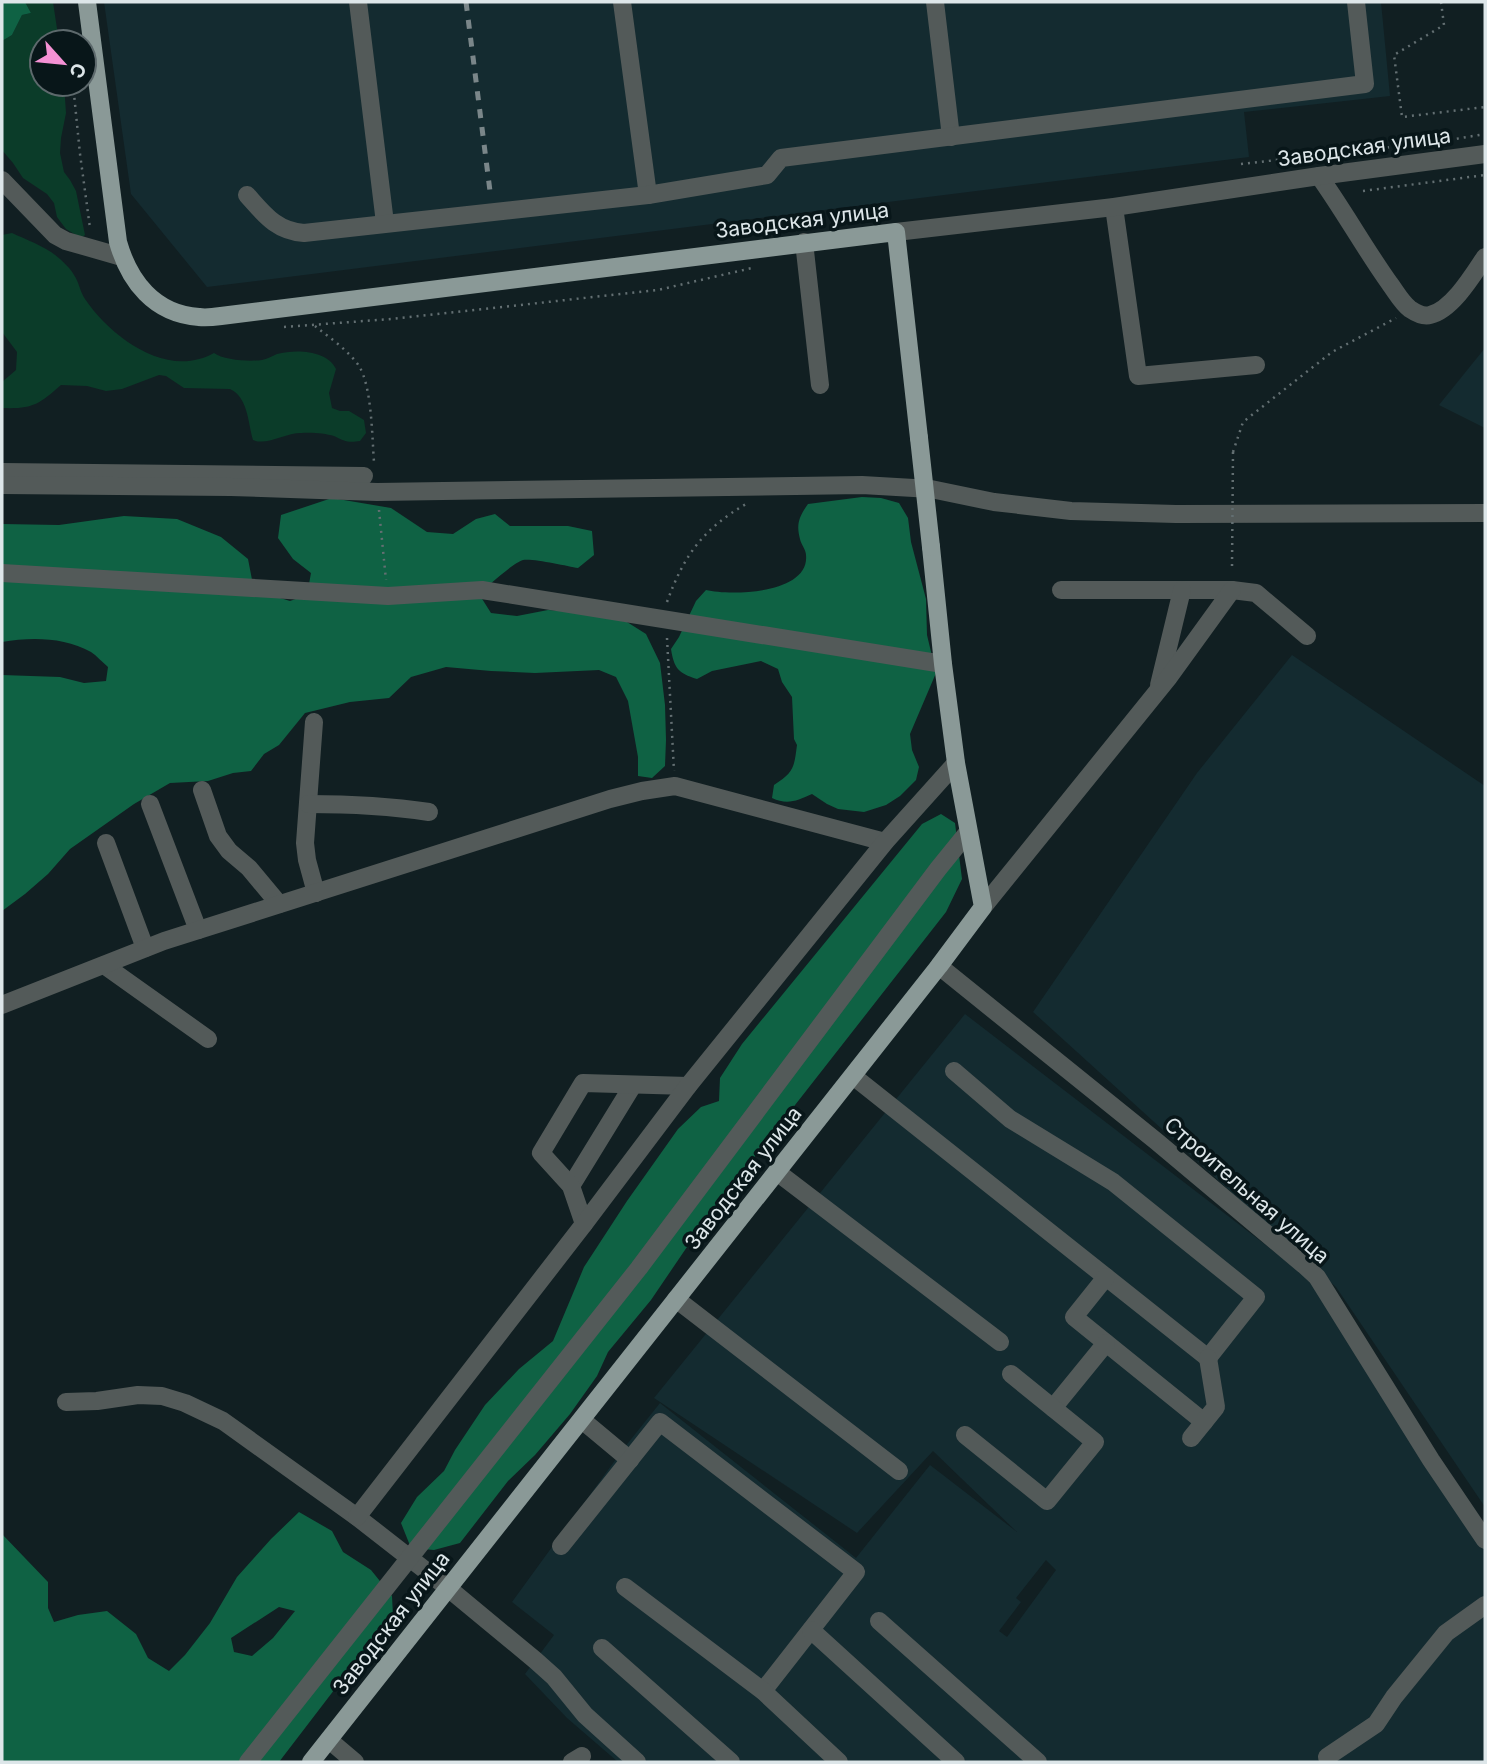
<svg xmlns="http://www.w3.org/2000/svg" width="1487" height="1764" viewBox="0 0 1487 1764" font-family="Inter,sans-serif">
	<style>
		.built { fill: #142b30; fill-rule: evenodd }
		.green { fill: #0b3c29 }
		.forest { fill: #0f6244; fill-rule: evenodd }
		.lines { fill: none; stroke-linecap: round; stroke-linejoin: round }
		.path { stroke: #636f72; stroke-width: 2.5; stroke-dasharray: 2 5; stroke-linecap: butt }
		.minor { stroke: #535a59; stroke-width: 18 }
		.major { stroke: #8a9997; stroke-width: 18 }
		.rail { stroke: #7a8689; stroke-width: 5; stroke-dasharray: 9 9; stroke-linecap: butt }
		.path-bridge { stroke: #636f72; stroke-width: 2.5; stroke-dasharray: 2 5; stroke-linecap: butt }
		.major-bridge { stroke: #8a9997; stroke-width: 18 }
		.labels { text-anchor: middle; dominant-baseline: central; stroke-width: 7; stroke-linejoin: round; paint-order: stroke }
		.street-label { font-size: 21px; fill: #dde6e9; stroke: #081619 }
	</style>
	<rect width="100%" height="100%" fill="#111f22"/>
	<g class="built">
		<path d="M104,2h1277l9,94 -146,16 5,45 -1042,130 -76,-93z"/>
		<path d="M1485,348v80l-46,-23z"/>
		<path d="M1292,655l193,131v721l-149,-220 -303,-275 164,-239z"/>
		<path d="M965,1014l345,265 175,268v215h-867l-51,-44 -42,-44 29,-39 -42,-33 112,-154 36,-45 196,155 74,-93 87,67 -84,-81 -76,82 -203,-135zM1046,1560l10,10 -49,67 -8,-6 22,-29 -5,-4z"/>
	</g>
	<g class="green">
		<path d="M25,2h28l6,40h-17v42h22l2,29 -5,25 -1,15 4,19 6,8 6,11 9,44 -4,3 -15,-9 -9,-12 -3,-14 -7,-9 -24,-16 -10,-15 -11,-13v-109l10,-6 10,-20 9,-2z"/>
		<path d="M12,233c15,7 35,14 48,26 4,4 11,10 14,16 5,7 6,17 11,24 23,34 71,72 114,60 5,-1 11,-4 15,-6 9,7 36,9 48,7 5,-1 10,-4 15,-6 19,-5 50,-4 59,15l-7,24 3,15 8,3h9l15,9 2,13 -6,8c-12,2 -16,0 -26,-5 -9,-3 -24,-4 -33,-3 -16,0 -34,13 -48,7 -5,-17 -5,-43 -23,-51l-46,-1 -18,-12 -7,-1 -37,14 -16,2 -19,-5 -26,-1c-23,20 -28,24 -59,23v-26l14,-12 1,-18 -15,-20v-97z"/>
	</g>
	<g class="forest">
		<path d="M2,2h23l6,11 -9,2 -10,20 -10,6z"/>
		<path d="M862,497l19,1 18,5 9,15 3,24 15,57 1,36 9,38 -26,61 2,16 7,17 -3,13 -16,16 -14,9 -22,7 -26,-3 -11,-5 -15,-10c-15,7 -25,11 -40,4l2,-13c20,-13 20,-17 23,-40l-3,-6 -2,-42 -10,-15 -4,-13 -17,-8 -49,10 -15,8c-19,-6 -23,-11 -26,-30l8,-12 17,-36 10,-11c25,6 104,4 100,-35 0,-5 -5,-11 -6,-16 -4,-15 -1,-22 8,-35z"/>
		<path d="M332,498l59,10 36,24 26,2 23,-15 19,-5 15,12h58l24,5 2,24 -16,13c-11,-2 -46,-10 -55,-8 -10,3 -36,27 -44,34l12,19 26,3 31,-6 39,3 40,9 19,12 14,29 5,42 1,35 -1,26 -13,12 -14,-2v-19l-10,-56 -12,-24 -17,-7 -64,3 -44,-2 -45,-4 -35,10 -22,21 -39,4 -45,11 -26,32 -15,9 -13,17 -18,2 -25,8 -38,2 -36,21 -64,45 -22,25 -23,20 -23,17v-236l58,2 24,6 22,-2 2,-14c-6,-5 -11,-11 -17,-15 -27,-15 -60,-15 -89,-10v-118l57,1 65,-9 53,3 44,18 27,22 6,31 36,11 17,-6 4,-22 -18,-14 -15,-21 3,-23z"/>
		<path d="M941,814l14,9 7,56 -16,33 -240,307 -55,81 -43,52 -11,24 -27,38 -35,41 -27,26 -48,62 -26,7 -23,-2 -10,-25 16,-26 27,-26 11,-21 30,-45 34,-36 34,-28 31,-74 43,-66 51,-72 23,-22 18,-6 1,-23 22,-34 180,-220z"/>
		<path d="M299,1512l33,19 11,21 28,18 21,26 1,20 -14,22 -25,26 -75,98h-277v-228l46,48v26l6,14 24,-7 29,-4 29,23 12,24 21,13 16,-16 25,-32 27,-46 34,-38zM279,1607l16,4 -22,27 -21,18 -18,-4 -3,-14z"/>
	</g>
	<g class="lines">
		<g class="path">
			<path d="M1441,2l3,23 -50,30 8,62 83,-10"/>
			<path d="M73,84l7,70 10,74"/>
			<path d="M1443,141l42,-7"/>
			<path d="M1241,164l160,-18"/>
			<path d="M1363,191l122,-16"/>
			<path d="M315,326c15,12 33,24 44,40 13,21 13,71 15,96"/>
			<path d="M284,327l107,-8 267,-29 94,-22"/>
			<path d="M1233,452l10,-30 89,-70 64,-34"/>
			<path d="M379,510l7,70"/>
			<path d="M667,602c17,-47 36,-73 79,-98"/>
			<path d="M667,638l7,133"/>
		</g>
		<g class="minor">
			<path d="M358,2l27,221"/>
			<path d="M622,2l26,193"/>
			<path d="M935,2l16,135"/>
			<path d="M1319,176c25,35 46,73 71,108 6,8 12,19 20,25 6,4 14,8 20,6 22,-5 43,-40 55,-58"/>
			<path d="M2,180l53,55 11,6 56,16"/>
			<path d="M247,195c17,19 29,36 57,38l344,-38 119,-20 14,-17 584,-74 -9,-82"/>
			<path d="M1114,207l24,169 118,-11"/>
			<path d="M896,232l218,-25 205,-31 166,-22"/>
			<path d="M804,242l16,143"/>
			<path d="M2,472l362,4"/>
			<path d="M2,485l229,2 146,5 485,-7 69,4 63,13 77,9 105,3 309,-1"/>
			<path d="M2,573l386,23 94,-6 461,74"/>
			<path d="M1061,590h171l24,3 51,43"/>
			<path d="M1159,685l23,-95"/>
			<path d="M314,722l-9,121 2,17 9,33"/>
			<path d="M202,790l16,46 11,15 20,17 30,36"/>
			<path d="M150,804l48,126"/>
			<path d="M308,804c41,0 81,2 121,8"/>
			<path d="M106,843l39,105"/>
			<path d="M983,907l186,-230 63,-87"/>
			<path d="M104,965l104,74"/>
			<path d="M939,966l217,175 148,124 13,12 114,183 54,80"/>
			<path d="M2,1005l162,-64 446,-142 32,-8 33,-5 210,56"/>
			<path d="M853,1076l355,282 48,-61 -143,-115 -103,-63 -56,-48"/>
			<path d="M777,1172l223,170"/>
			<path d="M571,1186l62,-101"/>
			<path d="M584,1224l-13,-38 -30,-33 42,-70 105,3"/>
			<path d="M1106,1277l-32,40 130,105"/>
			<path d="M676,1299l223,172"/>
			<path d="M66,1402l31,-1 41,-6 24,1 23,7 38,18 134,96 91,71 87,72 19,17 31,38 52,47"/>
			<path d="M1053,1408l53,-65"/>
			<path d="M582,1420l48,40"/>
			<path d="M965,1435l82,66 48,-59 -84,-68"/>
			<path d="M1191,1438l25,-31 -8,-49"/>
			<path d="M357,1517l227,-293 104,-138 197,-244 71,-79"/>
			<path d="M561,1546l99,-124 196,150 -93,119"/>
			<path d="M625,1587l138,104 76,71"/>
			<path d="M879,1621l159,141"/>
			<path d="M811,1630l145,132"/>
			<path d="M602,1648l129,114"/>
			<path d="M329,1740l26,22"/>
			<path d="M1327,1757l49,-33 18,-27 52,-64 39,-28"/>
			<path d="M248,1762l391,-494 299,-399 30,-37"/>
			<path d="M572,1762l10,-6"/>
		</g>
		<g class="major">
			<path d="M87,2l31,240c11,39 36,72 81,75 7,1 15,0 22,-1l675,-84 23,206"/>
			<path d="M311,1762l628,-796 44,-59 -27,-144 -13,-99 -12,-117"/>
		</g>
		<path class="rail" d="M466,2l24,189"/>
		<path class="path-bridge" d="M1232,566l1,-114"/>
		<path class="major-bridge" d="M919,438l12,109"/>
	</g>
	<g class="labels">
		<g class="street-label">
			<text transform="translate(1364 147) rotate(-8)">Заводская улица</text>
			<text transform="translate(802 220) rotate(-7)">Заводская улица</text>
			<text transform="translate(743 1178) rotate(-52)">Заводская улица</text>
			<text transform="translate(1247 1190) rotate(41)">Строительная улица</text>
			<text transform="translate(391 1623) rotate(-52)">Заводская улица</text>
		</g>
	</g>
	<rect width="1487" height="1764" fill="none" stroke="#dde6e9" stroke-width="7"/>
	<g transform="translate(63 63) rotate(117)"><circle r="33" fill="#081619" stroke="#5d696c" stroke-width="2"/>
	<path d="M0-5L12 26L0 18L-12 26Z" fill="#f491d4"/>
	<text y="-10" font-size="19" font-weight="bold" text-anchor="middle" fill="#dde6e9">С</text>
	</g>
</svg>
